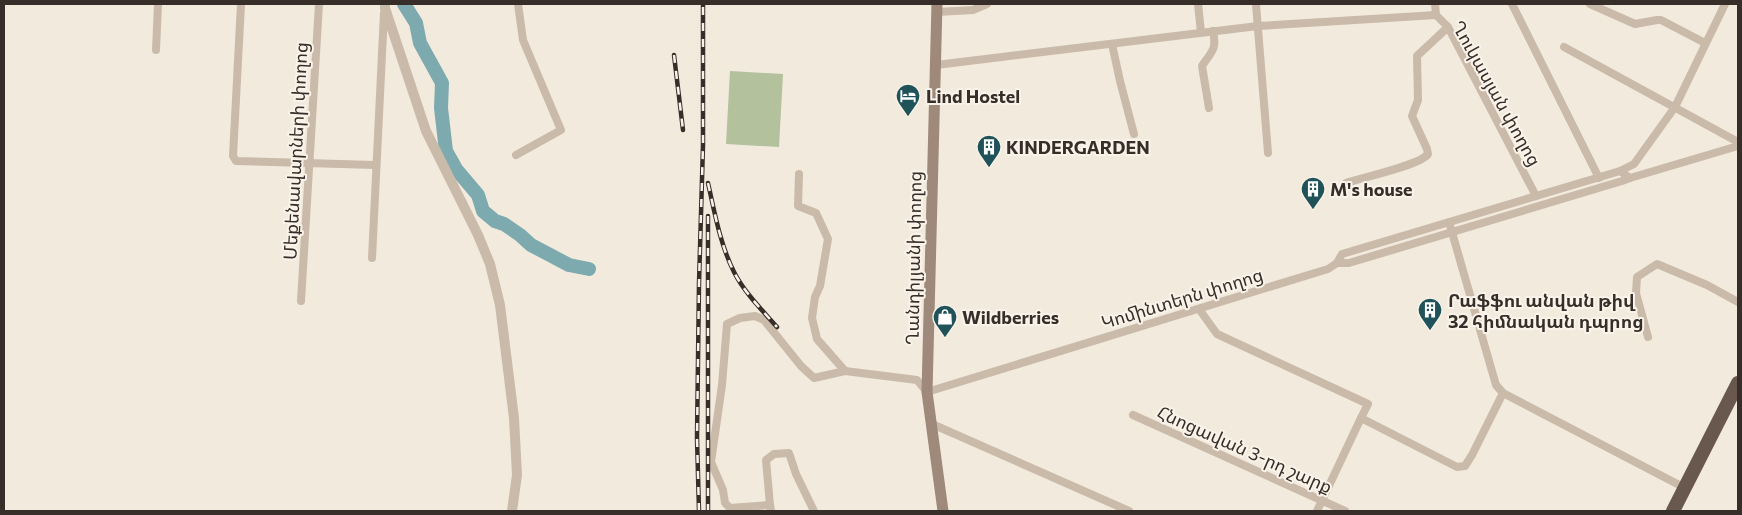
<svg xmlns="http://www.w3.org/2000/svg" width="1742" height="515" viewBox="0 0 1742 515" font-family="Commissioner,'Noto Sans Armenian',sans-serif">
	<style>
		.green { fill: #b3c19d }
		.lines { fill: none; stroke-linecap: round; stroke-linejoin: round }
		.river { stroke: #7caaaf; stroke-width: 14 }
		.minor { stroke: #cabaa9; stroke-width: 8 }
		.tertiary { stroke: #cabaa9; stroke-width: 10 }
		.secondary { stroke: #9e897a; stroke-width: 11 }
		.trunk { stroke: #68584d; stroke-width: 14 }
		.rail-casing { stroke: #382e29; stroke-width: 4.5 }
		.rail { stroke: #faf3ea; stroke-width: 2.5; stroke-dasharray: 8; stroke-linecap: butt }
		.labels { text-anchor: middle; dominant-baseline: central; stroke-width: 4; stroke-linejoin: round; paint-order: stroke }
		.street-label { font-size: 18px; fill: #382e29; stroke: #faf3ea }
		.poi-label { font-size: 18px; font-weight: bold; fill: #382e29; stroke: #faf3ea; text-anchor: start }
	</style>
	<rect width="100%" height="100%" fill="#f2eadd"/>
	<path class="green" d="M730,71l53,3 -4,73 -53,-3z"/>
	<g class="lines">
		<path class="river" d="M404,4l12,19 4,20 22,40 -1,25 5,43 10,18 22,26 5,16 12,10 9,3 16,11 11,10 38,20 20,4"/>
		<g class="minor">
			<path d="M241,4l-8,152 3,5 139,4"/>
			<path d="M1198,4l3,28"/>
			<path d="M1256,4l12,149"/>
			<path d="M1435,4l1,11 12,12 88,169"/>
			<path d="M1512,4l87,174"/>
			<path d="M1590,4l45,20 22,-4h4l44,23"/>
			<path d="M937,12l36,-2 14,-6"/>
			<path d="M1112,44l8,37 14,53"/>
			<path d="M1564,47l174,95"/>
			<path d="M156,50l2,-46"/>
			<path d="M936,65l322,-39 178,-11"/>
			<path d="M1209,108l-7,-42c10,-15 15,-16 11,-35"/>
			<path d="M516,155l45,-25 -38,-90 -5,-36"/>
			<path d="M1620,171l14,-7 41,-57 50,-103"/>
			<path d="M799,174l-1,32 18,7 12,26 -8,47 -5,11 -3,21 5,21 28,32 72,9 10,12 401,-123 9,-6 5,-9 278,-83 10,7 108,-32"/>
			<path d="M1346,183c15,-5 75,-18 82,-29l-1,-5 -15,-33 6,-16 -1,-44 31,-29"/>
			<path d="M1449,222l47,163 7,8 182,95"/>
			<path d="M372,258l12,-245"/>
			<path d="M1337,263h12l273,-82 8,-3"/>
			<path d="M301,301l18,-297"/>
			<path d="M1199,309l18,25 151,70 -7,14 96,49 8,-1 7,-11 31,-62"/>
			<path d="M1648,337l-12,-44 1,-16 20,-13 50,21 31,17"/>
			<path d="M1133,415l212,96"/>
			<path d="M932,424l197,87"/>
			<path d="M770,505l-4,-45 8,-6 15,-1 7,21 18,37"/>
			<path d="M771,511l-1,-6 -40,3 -5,-5 -2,-13 -12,-28 11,-77 5,-61 13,-6 15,-2 9,4 37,46 13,12 31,-7"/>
			<path d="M1317,511l44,-93"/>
		</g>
		<path class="tertiary" d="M385,4v4l41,123 52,104 12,29 10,41 14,113 3,57 -5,36"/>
		<path class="secondary" d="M937,4l-10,388 16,119"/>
		<path class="trunk" d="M1673,511l65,-128"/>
		<defs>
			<g id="rail">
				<path d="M674,55l9,75"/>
				<path d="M708,183c7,31 12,61 26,89 10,20 28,38 43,55"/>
				<path d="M708,216v295"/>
				<path d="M699,511l-2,-73 2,-155 4,-138v-141"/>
			</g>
		</defs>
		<use href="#rail" class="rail-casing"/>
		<use href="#rail" class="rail"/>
	</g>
	<defs>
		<symbol id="hotel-pin" viewBox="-11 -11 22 30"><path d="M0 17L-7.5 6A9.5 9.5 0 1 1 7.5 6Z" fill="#1f5259" stroke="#faf3ea"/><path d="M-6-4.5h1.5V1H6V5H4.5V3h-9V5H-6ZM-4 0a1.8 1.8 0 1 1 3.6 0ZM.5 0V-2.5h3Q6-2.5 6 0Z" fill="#fff"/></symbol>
		<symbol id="building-pin" viewBox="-11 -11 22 30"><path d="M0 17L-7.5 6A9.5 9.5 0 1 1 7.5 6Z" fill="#1f5259" stroke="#faf3ea"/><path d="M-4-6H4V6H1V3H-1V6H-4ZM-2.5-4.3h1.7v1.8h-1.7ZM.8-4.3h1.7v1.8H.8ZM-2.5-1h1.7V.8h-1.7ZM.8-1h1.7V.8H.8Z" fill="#fff"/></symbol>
		<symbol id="shop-pin" viewBox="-11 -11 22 30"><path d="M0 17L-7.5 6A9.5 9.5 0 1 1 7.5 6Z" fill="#1f5259" stroke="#faf3ea"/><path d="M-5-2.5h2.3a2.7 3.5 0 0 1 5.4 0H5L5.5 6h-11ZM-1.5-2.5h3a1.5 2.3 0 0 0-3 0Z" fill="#fff"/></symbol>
	</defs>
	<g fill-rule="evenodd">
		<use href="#hotel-pin" x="894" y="82" width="28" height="38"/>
		<use href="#building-pin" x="975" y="133" width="28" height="38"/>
		<use href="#building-pin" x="1299" y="175" width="28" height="38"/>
		<use href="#building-pin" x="1416" y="296" width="28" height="38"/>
		<use href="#shop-pin" x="931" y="303" width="28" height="38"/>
	</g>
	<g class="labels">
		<g class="street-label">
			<text transform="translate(1497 93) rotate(61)">Ղուկասյան փողոց</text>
			<text transform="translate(295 151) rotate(-87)">Մեքենավարների փողոց</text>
			<text transform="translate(913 258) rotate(-89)">Ղանդիլյանի փողոց</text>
			<text transform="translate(1182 298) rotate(-17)">Կոմինտերն փողոց</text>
			<text transform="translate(1245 449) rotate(24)">Հնոցավան 3-րդ շարք</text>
		</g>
		<g class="poi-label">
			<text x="926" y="96">Lind Hostel</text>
			<text x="1006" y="147">KINDERGARDEN</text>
			<text x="1330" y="189">M's house</text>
			<text x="1448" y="300">Րաֆֆու անվան թիվ<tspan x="1448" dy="21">32 հիմնական դպրոց</tspan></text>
			<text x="962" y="317">Wildberries</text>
		</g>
	</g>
	<rect width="1742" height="515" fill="none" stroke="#382e29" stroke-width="10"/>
</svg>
